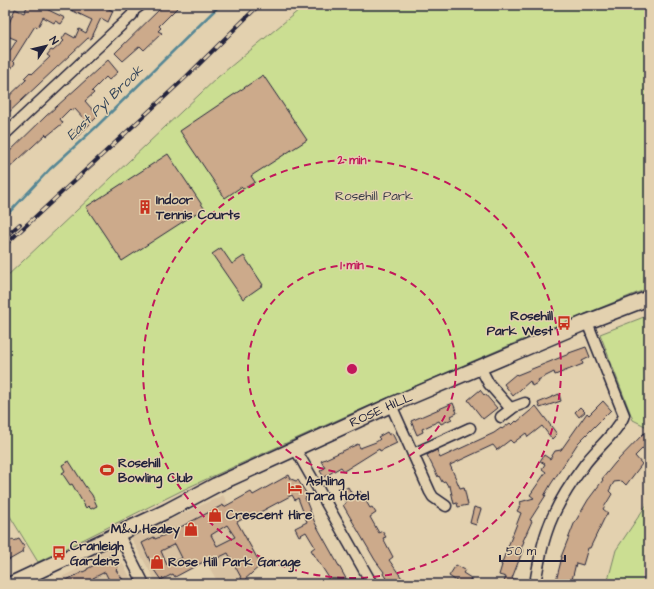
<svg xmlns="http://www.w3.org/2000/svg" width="654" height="589" viewBox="0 0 654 589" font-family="'Architects Daughter',sans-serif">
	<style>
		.built { fill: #d8c2a2 }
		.green { fill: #cbde92; stroke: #768066 }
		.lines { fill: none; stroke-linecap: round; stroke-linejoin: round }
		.stream { stroke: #568795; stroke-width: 2.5 }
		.building { fill: #ccaa8b; stroke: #22223b; fill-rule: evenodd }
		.minor-casing { stroke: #22223b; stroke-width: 13 }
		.secondary-casing { stroke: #22223b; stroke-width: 17 }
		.minor { stroke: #e3d1af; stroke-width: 10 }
		.secondary { stroke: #e3d1af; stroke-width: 14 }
		.rail-casing { stroke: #22223b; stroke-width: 4 }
		.rail { stroke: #e3d1af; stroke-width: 2.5; stroke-dasharray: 8; stroke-linecap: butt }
		.ring { fill: none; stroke: #c2185b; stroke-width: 2; stroke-dasharray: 7 5 }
		.labels { text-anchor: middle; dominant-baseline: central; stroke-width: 3; stroke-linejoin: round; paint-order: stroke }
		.park-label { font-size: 13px; fill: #3b3e48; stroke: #e3d1af }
		.poi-label { font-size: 13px; font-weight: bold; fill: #22223b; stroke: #e3d1af; text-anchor: start }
		.street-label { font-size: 13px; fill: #22223b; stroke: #e3d1af }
		.water-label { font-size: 14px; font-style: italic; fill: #334459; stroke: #e3d1af }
		.centre { fill: #c2185b; stroke: #e3d1af; stroke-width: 2 }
		.ring-label { font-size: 12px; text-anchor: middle; font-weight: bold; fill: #c2185b; stroke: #e3d1af; stroke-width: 3; stroke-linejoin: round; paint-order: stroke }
	</style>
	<rect width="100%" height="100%" fill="#e3d1af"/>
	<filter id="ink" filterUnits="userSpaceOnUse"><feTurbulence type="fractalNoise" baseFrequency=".025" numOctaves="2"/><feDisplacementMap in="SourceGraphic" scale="8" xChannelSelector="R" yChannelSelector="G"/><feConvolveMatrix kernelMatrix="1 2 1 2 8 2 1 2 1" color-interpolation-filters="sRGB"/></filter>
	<g filter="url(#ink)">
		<g class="built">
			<path d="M223,495l39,70 -23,19h-20l-13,-22 -45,22h-4l-26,-46z"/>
			<path d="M113,546l21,38h-87l35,-17 -2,-6z"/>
		</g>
		<g class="green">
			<path d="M305,5h344v283l-118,48 -185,80 -157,71 -151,75 -33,-54v-230l213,-201z"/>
			<path d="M649,315v113l-16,-8 -33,-86z"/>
			<path d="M649,501v83h-42l9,-34z"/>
		</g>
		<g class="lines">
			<path class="stream" d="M5,217l45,-48 45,-41 125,-123"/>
		</g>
		<g class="building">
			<path d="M28,5h10l27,13 -4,6 -6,-3 -1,2 -11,-6 -5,10 -3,-1 -22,35 2,2 -4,6 -2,-1 -4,5v-17l1,1 11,-17 -12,-5v-7h2l8,-19 9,4z"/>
			<path d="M74,5h27l12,6 -5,11 -7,-4 -10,21 -3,-1 -83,78v-16l22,-21 -3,-1 6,-6 2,2 18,-17 -3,-2 4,-5 2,1 11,-10 -2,-2 4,-6 9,5 4,-9 7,4 6,-13 -21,-10z"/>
			<path d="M164,5h16l-21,21 2,2 -3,3 4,2 -18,17 -4,-4 -17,15 -8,-8z"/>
			<path d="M108,60l10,12 -9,8 -3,-3 -14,14 2,2 -9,8 13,15 -22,22 -4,-5 12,-12v-2l-9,-10 -3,2 -2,-2 -10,10 3,4 -16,13 -1,-2 -41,38v-16l41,-40z"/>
			<path d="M263,75l44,65 -56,36 4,6 -12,7 -2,-2 -16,11 -45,-67z"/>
			<path d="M168,154l36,54 -82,53 -36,-54z"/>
			<path d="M221,248l11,16 12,-8 19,29 -20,14 -31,-45z"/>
			<path d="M586,347l4,10 -8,4 1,3 -28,11 -1,-3 -16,8 1,2 -7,4 -2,-5 -17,15 -9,-12 12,-10 1,1 52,-21v-1z"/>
			<path d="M480,390l4,5 1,-1 12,14 -14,11 -15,-19z"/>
			<path d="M559,394l2,7 -21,7 -2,-5z"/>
			<path d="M603,401l8,9 -33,33 -27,41 -7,12 2,-1 -16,25 2,1 -9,20h1l-3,8 2,1 -11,28 13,6h-22l3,-7 -7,-2 3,-10h-1l20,-52 -4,-2 4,-7 -1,-2 14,-4 -4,-3 16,-23 -4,-3 3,-5 -5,-3 4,-6 6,4 5,-8 6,-1 26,-37 2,2z"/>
			<path d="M453,403l4,10 -6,3 1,3 -11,5 -2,-3 -17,8 1,3 -6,3 -6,-14z"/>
			<path d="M536,406l21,28 -5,5 -10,-13 -14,11 -2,-4 -13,10 -3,-3 -13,10 -4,-5 -43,20 10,23 4,-1 4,18 -10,2 -1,-4 -3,1 -4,-18h-2l-3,-5 -3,1 -3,-6 -1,1 -11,-22 10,-5 3,8 54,-25 7,-5 1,1 8,-6 2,2 4,-4 1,1z"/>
			<path d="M580,407l5,5 -6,5 -4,-5z"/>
			<path d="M387,432l2,3 3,-2 5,10 -17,8 -1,-2 -35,22 -3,-4 -17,10 -4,-6 5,-3 -4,-7 37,-17 2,4 16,-6 4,-3 -2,-2z"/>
			<path d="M644,433l5,5v14l-5,-5 -9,9 7,8 -16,21 -4,-4 -8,1 -5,9 3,3 -9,15 5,4 -4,6 -14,29h-2l-5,17 -7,-2 -5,21h-13l1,-2 -3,-1 6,-24h-1l13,-33 14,-24 15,-20 -1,-1 13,-16z"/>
			<path d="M69,461l16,25 7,9 5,11 -6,3 -3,-3 -2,2 -14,-24 -2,1 -8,-12 3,-2 -3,-6z"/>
			<path d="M289,475l2,4 5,2 2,-1 10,16 -3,2 10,25 34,61h-29l9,-6 -18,-28 4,-3 -9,-15 -7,4 -4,-8 12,-6 -9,-24 -3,2 -3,-5 -41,22 -1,-2 -13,7 24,43 -18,16 -15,-28 -21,10 -2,-2 -30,16 -2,-3 -12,6 -7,-10 -12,-27 12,-6 1,2 10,-4 58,-30 1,2 27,-15 2,3zM227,525l8,12 -18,9 -6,-11zM175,544l7,14 -15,7 -6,-14z"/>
			<path d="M348,487l5,9 7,-5 10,17 2,-1 4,6 -6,4 9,16 3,-2 4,6 -3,1 10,19 -4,3 15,21 -5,3h-9l-7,-10 1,-2 -9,-12 -32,-55 3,-2 -6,-11z"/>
			<path d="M474,507l7,2 -5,16 -6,-2z"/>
			<path d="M13,539l1,2 5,-2 6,9 -3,2 1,2 -14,8 -1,-2 -3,2v-16z"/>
			<path d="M111,556l7,12 -2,2 10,14h-15l-6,-12 -12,6 1,2 -6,4h-30l29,-14v-1z"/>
			<path d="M456,565l9,5 -2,3 8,5 -3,6h-7l-12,-8z"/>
		</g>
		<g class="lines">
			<defs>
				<g id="minor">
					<path d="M5,134l127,-119 2,-5 7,-5"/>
					<path d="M480,367l9,17 22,25"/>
					<path d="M391,405l39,87 3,5 13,9"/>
					<path d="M501,417l13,-10 11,-4"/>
					<path d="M295,448l77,136"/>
					<path d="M413,454l57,-26"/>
					<path d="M118,533l26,51"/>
					<path d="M535,584c3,-18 6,-36 12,-53 8,-24 23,-47 38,-67 9,-13 36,-36 39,-49l-37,-93"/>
				</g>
				<g id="secondary">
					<path id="s1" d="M11,584l156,-73 49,-26 175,-80 196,-83 62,-24"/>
				</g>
			</defs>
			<use href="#minor" class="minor-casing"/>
			<use href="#secondary" class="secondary-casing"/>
			<use href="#minor" class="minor"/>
			<use href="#secondary" class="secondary"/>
			<defs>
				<g id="rail">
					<path d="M5,237l15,-13"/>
					<path d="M5,245l181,-168 73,-72"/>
				</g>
			</defs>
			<use href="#rail" class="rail-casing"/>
			<use href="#rail" class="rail"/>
		</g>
	</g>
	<g class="ring">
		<circle cx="352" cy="369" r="104"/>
		<circle cx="352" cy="369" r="209"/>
	</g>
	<defs>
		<symbol id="building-bare" viewBox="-9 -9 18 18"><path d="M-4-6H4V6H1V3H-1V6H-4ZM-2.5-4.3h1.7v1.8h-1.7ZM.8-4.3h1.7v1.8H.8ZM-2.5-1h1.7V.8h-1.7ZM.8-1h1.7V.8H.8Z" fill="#c8321e" stroke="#e3d1af" stroke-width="2.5" paint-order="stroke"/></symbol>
		<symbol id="bus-bare" viewBox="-9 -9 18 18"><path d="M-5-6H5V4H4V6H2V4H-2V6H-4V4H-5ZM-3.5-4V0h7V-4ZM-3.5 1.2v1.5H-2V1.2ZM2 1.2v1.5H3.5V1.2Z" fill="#c8321e" stroke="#e3d1af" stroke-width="2.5" paint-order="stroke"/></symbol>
		<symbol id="stadium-bare" viewBox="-9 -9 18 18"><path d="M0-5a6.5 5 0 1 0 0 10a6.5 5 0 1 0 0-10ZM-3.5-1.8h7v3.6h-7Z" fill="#c8321e" stroke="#e3d1af" stroke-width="2.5" paint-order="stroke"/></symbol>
		<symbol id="hotel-bare" viewBox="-9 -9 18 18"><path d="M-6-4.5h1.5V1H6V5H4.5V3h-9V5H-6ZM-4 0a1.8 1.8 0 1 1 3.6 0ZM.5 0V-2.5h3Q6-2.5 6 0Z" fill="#c8321e" stroke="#e3d1af" stroke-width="2.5" paint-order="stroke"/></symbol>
		<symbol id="shop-bare" viewBox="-9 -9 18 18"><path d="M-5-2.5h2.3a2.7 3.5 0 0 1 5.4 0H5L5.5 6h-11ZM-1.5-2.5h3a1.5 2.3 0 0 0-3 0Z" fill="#c8321e" stroke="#e3d1af" stroke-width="2.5" paint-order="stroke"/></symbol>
	</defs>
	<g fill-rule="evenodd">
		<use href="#building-bare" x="135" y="197" width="20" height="20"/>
		<use href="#bus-bare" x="554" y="313" width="20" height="20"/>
		<use href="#stadium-bare" x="97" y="460" width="20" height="20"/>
		<use href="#hotel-bare" x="285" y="478" width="20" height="20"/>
		<use href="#shop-bare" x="205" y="505" width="20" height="20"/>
		<use href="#shop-bare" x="181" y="519" width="20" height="20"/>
		<use href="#bus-bare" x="49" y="543" width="20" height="20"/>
		<use href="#shop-bare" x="147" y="552" width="20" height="20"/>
	</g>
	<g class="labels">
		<g class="park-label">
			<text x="374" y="196">Rosehill Park</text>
		</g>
		<g class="poi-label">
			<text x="156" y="200">Indoor<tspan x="156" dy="15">Tennis Courts</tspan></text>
			<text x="553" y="316" text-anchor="end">Rosehill<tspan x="553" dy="15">Park West</tspan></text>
			<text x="118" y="463">Rosehill<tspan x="118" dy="15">Bowling Club</tspan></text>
			<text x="306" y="481">Ashling<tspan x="306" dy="15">Tara Hotel</tspan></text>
			<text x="226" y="515">Crescent Hire</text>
			<text x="180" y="529" text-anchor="end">M&amp;J Healey</text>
			<text x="70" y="546">Cranleigh<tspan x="70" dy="15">Gardens</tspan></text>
			<text x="168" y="562">Rose Hill Park Garage</text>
		</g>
		<g class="street-label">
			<text stroke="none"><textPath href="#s1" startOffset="409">ROSE HILL</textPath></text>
		</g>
		<g class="water-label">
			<text transform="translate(105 103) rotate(-44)">East Pyl Brook</text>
		</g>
	</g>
	<circle cx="352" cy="369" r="6" class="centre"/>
	<g class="ring-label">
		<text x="352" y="164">2 min</text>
		<text x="352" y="269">1 min</text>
	</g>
	<rect width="654" height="589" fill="none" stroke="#e3d1af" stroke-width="20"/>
	<rect x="10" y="10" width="634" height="569" fill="none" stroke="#22223b" stroke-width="1.5" filter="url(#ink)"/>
	<g transform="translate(46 46) rotate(55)" stroke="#e3d1af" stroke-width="3" paint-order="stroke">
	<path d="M0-3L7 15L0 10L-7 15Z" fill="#22223b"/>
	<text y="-6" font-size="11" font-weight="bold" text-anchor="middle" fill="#22223b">N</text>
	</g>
	<path d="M500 555v6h65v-6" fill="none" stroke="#22223b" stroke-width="2"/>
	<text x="506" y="555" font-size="12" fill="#22223b" stroke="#e3d1af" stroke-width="3" paint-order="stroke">50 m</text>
</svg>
